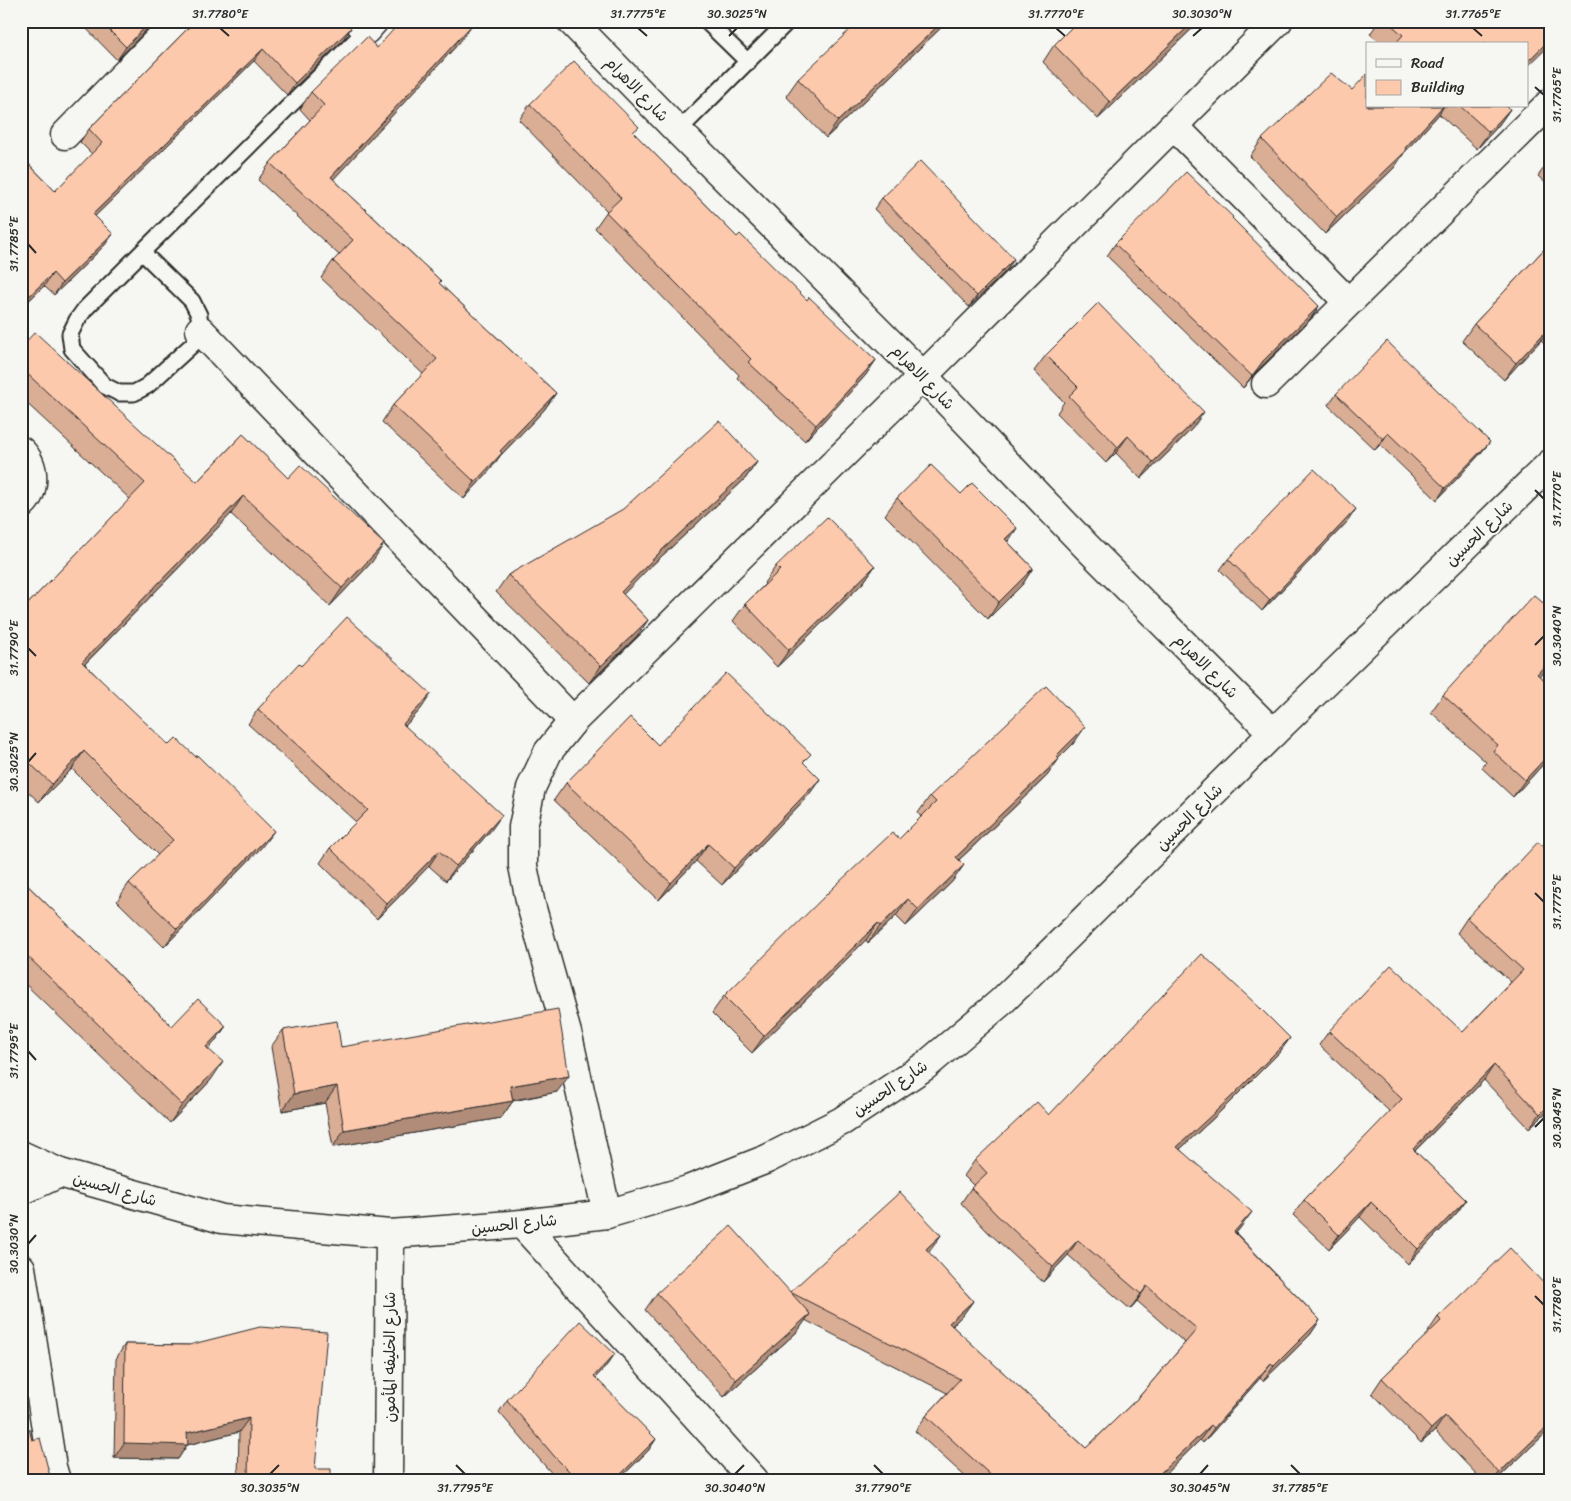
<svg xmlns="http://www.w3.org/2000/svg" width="1571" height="1501" viewBox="0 0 1571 1501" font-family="Sriracha,'Playpen Sans Arabic',sans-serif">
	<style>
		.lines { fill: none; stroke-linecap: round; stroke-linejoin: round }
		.service-casing { stroke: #2b2b2b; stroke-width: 19 }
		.minor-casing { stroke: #2b2b2b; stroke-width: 31 }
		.service { stroke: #f6f6f2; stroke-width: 15 }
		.minor { stroke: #f6f6f2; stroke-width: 28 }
		.wall { fill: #daad95; stroke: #2b2b2b }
		.shaded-wall { fill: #b18d79; stroke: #2b2b2b }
		.building { fill: #fdc9ad; stroke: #2b2b2b }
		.ticks { fill: none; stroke: #2b2b2b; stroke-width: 2 }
		.labels { text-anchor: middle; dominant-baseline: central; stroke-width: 4; stroke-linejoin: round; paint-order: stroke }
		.street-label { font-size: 16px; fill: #2b2b2b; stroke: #f6f6f2 }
		.neatline { fill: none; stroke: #2b2b2b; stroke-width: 2 }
		.ticks-label { font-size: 12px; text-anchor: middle; fill: #2b2b2b }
	</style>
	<rect width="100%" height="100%" fill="#f6f6f2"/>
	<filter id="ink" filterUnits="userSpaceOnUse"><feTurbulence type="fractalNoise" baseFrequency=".02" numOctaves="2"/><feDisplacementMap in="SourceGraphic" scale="10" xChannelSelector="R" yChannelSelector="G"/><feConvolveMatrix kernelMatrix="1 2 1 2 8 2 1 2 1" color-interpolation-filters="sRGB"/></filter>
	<g filter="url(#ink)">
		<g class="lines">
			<defs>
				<g id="service">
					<path d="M706,21l42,41"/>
					<path d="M678,131l110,-110"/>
					<path d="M142,252l50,49 7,14 1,15 -7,14 -46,42 -13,7h-15l-14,-7 -33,-37 -2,-15 7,-14 8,-11 57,-57 224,-222"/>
				</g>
				<g id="minor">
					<path d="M358,21l8,9 8,-9"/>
					<path d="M571,21l107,110 245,245 162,169 188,188"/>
					<path d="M1174,126l174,176"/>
					<path d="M65,135l112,-114"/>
					<path d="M200,330l373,391"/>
					<path d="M1266,384l284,-281"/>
					<path d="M21,451c15,15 15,40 0,54"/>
					<path d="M21,1155l39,18 162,46 168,15 132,-10 85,-10 81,-24 79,-31 75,-38 83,-55 76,-64 272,-269 277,-269"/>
					<path d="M21,1191l39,-18"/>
					<path d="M607,1214l-38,-174 -38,-135 -8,-39v-39l8,-39 17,-36 25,-31 350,-345 355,-355"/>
					<path d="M522,1224l232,256"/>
					<path d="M21,1268l31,199 4,13"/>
					<path d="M388,1480l2,-246"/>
				</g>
			</defs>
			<use href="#service" class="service-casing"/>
			<use href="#minor" class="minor-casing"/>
			<use href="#service" class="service"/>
			<use href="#minor" class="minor"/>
		</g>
		<g class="wall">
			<path d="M79,21h76l-38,39z"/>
			<path d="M194,21h150l7,7 -9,13 -55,54 -33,-34 -159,155 18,18 -9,12 -50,49 -10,-9 -23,22v-152l34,35 37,-37 -12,-12 9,-13 102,-104z"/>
			<path d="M948,21l-122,117 -40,-42 12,-17z"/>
			<path d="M1078,21h122l-102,98 -55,-57 11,-17z"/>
			<path d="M1379,21h171l-23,23h-145l-12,-10z"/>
			<path d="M459,43l-126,136 108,102 -2,2 117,110 -12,17 -44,46 -10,14 -26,29 -82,-77 11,-17 30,-31 -102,-96 12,-17 6,-6 -81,-75 12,-17 40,-43 -10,-11 11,-17 66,-44z"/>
			<path d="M1352,90l15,16h139l4,3 -12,17 -21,23 -38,-35 -35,39 -10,15 -69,66 -75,-78 12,-17z"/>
			<path d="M530,104l104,29 103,104 70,63 69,60 -11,16 -60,65 -68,-63 2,-3 -144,-147 12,-17 -88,-91z"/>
			<path d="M1550,160v27l-12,-11z"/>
			<path d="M882,198l132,61 -8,12 -37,36 -95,-98z"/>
			<path d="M1232,219l87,87 -8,12 -56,55 -12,15 -136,-132 8,-12z"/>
			<path d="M1550,243v100l-3,3 -6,-6 -37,40 -42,-39 12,-17z"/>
			<path d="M21,347l176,135 46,-48 129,128 -42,44 -99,-92 -146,150 176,184 -97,99 -47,-46 12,-18 29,-28 -86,-86 -33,33 -18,-17v-174l109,-112 -109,-101z"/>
			<path d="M1046,355l146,74 -51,50 -25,-26 -10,10 -49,-50 7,-11 -30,-31z"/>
			<path d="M1336,394l145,59 -44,47 -57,-55 -5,5 -47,-45z"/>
			<path d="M757,462l-12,17 -96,89 -26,26 25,26 -11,16 -48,47 -93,-91 12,-17z"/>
			<path d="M961,494l56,34 -9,14 25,26 -11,17 -34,34 -103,-104 12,-17z"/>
			<path d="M1348,521l-86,90 -42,-41 8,-11z"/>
			<path d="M776,566h99l-12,17 -86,84 -44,-46 12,-17 20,-20 -1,-1z"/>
			<path d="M1550,609v55l-11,12 11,9v72l-37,40 -31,-29 4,-6 -55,-50 12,-17z"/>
			<path d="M301,666l120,43 -16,17 87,103 -46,52 -17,-15 -52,53 -57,-56 10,-15 26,-26 -108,-98 10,-15z"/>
			<path d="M1085,727l-12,17 -15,14 -11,18 -88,84 -7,22 -46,44 -10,-10 -28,27 -2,-3 -114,113 -40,-40 12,-17 175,-157 22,-22 -3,-4 12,-17z"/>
			<path d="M658,745l146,19 16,15 -12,17 -86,89 -26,-24 -37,39 -105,-100 12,-17z"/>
			<path d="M1550,852v257l-21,19 -45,-48 -69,71 51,49 -10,14 -48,50 -48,-47 -31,32 -36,-34 11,-15 86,-88 -71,-67 10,-14 134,1 48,-50 -54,-49 10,-15z"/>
			<path d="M21,879l151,147h54l-13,18 -5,5 3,31 -41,43 -149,-143z"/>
			<path d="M283,1030l58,17 216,45 -44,9 -12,17 -168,29 -8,-44 -43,8 -11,-64z"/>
			<path d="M1290,1038l-11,15 -61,61 -38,35 61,78 -5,6 84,87 -10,15 -47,46 -3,-3 -57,65 -3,-3 -41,40h-190l-54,-49 11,-15 21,-23 -142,-73 -7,11 -74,66 -79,-87 12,-17 133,-1 151,-57 -13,17 45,49 -11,15 -10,10 134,122 53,-51 46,-54 -48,-42 -7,8 -62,-54 -25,27 -56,-51 -26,-28 10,-15 3,-2 -10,-10 11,-16 74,-45z"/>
			<path d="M1438,1317l112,112 -54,51h-14l-47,-49 -14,12 -49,-50 10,-15 47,-45 -1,-1z"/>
			<path d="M125,1344l64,1 126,124 16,11h-93l1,-48 -52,13 -9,14 -64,-1 2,-99z"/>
			<path d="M607,1365l-12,13 61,61 -8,12 -30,29h-60l-12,-13 -47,-55 8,-12z"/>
		</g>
		<g class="shaded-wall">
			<path d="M151,21h4l-38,39 9,-13z"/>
			<path d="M943,21h5l-122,117 12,-17z"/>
			<path d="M1194,21h6l-102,98 12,-17z"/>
			<path d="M471,26l-12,17 -139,151 11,-17z"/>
			<path d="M351,28l-9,13 -55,54 8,-12z"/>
			<path d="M1550,39v6l-23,22v-5z"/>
			<path d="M263,49l-9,12 -170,166 9,-13z"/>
			<path d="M1443,106h1l-5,8 -35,39 -10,15 -69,66 12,-17 68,-69z"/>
			<path d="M1510,109l-12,17 -21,23 12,-17z"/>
			<path d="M113,234l-9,12 -50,49 8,-12z"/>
			<path d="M1014,259l-8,12 -37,36 8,-11z"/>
			<path d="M53,273l-9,13 -23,22v-4z"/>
			<path d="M1319,306l-8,12 -56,55 -12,15 20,-27z"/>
			<path d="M1550,327v1l-9,12 -37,40 12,-17z"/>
			<path d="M876,360l-11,16 -60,65 11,-16z"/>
			<path d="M556,393l-12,17 -44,46 -10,14 -26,29 11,-17 25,-31z"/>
			<path d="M1204,412l-12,17 -51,50 12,-17z"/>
			<path d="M1388,433l-8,12 -5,5 8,-11z"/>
			<path d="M1128,436l-12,17 -10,10 12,-16z"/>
			<path d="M1490,442l-9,11 -44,47 8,-12z"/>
			<path d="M757,462l-12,17 -96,89 -40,41 12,-17 40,-41z"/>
			<path d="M243,496l-12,18 -161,165 12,-17z"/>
			<path d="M1356,509l-8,12 -86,90 8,-11z"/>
			<path d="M1017,528l-12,17v-6z"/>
			<path d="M384,544l-12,18 -42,44 12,-18z"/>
			<path d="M875,566l-12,17 -86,84 12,-17z"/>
			<path d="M1033,568l-11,17 -34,34 11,-17z"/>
			<path d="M648,620l-11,16 -48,47 12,-17z"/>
			<path d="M1550,660v4l-24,27 11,-17z"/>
			<path d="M431,694l-10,15 -28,30 10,-15z"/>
			<path d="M1085,727l-12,17 -29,29 12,-17z"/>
			<path d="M84,751l-12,18 -33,33 13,-18z"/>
			<path d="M1550,753v4l-37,40 12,-17z"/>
			<path d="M1059,759l-12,17 -103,98 12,-17z"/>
			<path d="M820,779l-12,17 -86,89 12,-17z"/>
			<path d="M502,815l-10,14 -46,52 10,-15z"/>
			<path d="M274,831l-13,17 -97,99 13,-18z"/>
			<path d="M708,844l-12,17 -37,39 12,-17z"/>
			<path d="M439,851l-10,15 -52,53 10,-15z"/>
			<path d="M964,865l-12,17 -46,44 12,-17z"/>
			<path d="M908,899l-12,17 -28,27 12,-17z"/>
			<path d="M878,923l-12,17 -114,113 12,-17z"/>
			<path d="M226,1026l-13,18 -19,21 12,-18z"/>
			<path d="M1290,1038l-11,15 -61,61 -52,48 11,-15z"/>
			<path d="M223,1062l-12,18 -41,43 12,-18z"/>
			<path d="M1494,1065l-10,15 -81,83 10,-14z"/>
			<path d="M569,1076l-12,16 -59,11 12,-17z"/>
			<path d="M337,1086l-12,17 -43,8 12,-17z"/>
			<path d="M513,1101l-12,17 -168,29 11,-17z"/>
			<path d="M1550,1104v5l-21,19 11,-14z"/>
			<path d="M1466,1200l-10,14 -48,50 10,-15z"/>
			<path d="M1371,1202l-11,15 -31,32 10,-14z"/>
			<path d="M1252,1212l-11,15 -18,20 11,-15z"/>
			<path d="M941,1235l-11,16 -15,13 11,-15z"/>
			<path d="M1078,1240l-10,15 -25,27 10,-15z"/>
			<path d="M1147,1286l-10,15 -7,8 11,-15z"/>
			<path d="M973,1301l-11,15 -24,23 11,-16z"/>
			<path d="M810,1314l-12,17 -74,66 12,-17z"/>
			<path d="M1320,1320l-10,15 -47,46 11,-15z"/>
			<path d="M615,1354l-8,11 -21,23 8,-12z"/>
			<path d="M1271,1363l-11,15 -57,65 11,-15z"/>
			<path d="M1445,1416l-10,15 -14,12 10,-14z"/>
			<path d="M249,1418l-10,14 -52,13 -9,14 -64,-1 10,-15 63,-10z"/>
			<path d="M1550,1424v5l-54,51h-2l5,-7z"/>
			<path d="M1211,1425l-11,15 -41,40h-6z"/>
			<path d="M656,1439l-8,12 -30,29h-3z"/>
		</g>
		<g class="building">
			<path d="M100,21h51l-25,26z"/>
			<path d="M195,21h149l7,7 -56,55 -32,-34 -170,165 20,20 -51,49 -9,-10 -32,31v-148l34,35 47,-48 -13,-14z"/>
			<path d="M401,21h64l6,5 -140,151 110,104 -2,2 117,110 -56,58 2,2 -27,29 -82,-77 44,-46 -104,-98 20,-21 -83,-77 54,-58 -13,-13 56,-55 10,11z"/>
			<path d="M859,21h84l-105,100 -40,-42z"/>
			<path d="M1078,21h116l-84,81 -56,-57z"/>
			<path d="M1387,21h163v18l-23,23v-18h-132l8,-9z"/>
			<path d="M574,61l65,66 -6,5 104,105 3,-3 67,66 2,-3 67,63 -60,65 -68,-63 3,-3 -145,-147 15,-14 -91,-94z"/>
			<path d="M1331,73l21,17 15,-16v32h76l-38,42 1,3 -69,66 -75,-78z"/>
			<path d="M1460,106h46l4,3 -21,23z"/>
			<path d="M920,161l94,98 -37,37 -95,-98z"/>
			<path d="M1186,172l47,45 -1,1 87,88 -56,55 -11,15 -137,-132z"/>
			<path d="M1550,243v84l-34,36 -42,-39z"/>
			<path d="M1098,303l106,109 -51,50 -25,-26 -10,11 -49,-51 9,-9 -32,-32z"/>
			<path d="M35,332l162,150 46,-48 45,44 12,-13 84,79 -42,44 -99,-92 -161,166 87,83 7,-7 20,19 1,-2 77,76 -97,98 -48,-46 44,-43 -89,-89 -32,33 -29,-27 -2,1v-147l124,-128 -124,-115v-21z"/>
			<path d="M1387,341l103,101 -45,46 -57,-55 -5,6 -47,-45z"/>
			<path d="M719,421l38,41 -96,89 -40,41 27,28 -47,46 -93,-91 115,-66z"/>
			<path d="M931,465l30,29 11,-11 45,45 -12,11 28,29 -34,34 -102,-104z"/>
			<path d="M1314,469l42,40 -86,91 -42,-41z"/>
			<path d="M827,517l48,49 -86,84 -44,-46 35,-34 -4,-4z"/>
			<path d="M1534,595l16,14v51l-13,14 13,11v68l-25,27 -32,-29 5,-6 -55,-50z"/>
			<path d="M347,617l84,77 -28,30 99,91 -46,51 -17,-15 -52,53 -57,-56 38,-38 -110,-101 41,-45 2,2z"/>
			<path d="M726,673l85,81 -8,8 17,17 -86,89 -26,-24 -37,39 -105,-100 64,-66 28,28z"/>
			<path d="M1046,686l39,41 -29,29 3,3 -103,98 8,8 -46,44 -10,-10 -28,27 -2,-3 -114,113 -40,-40 112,-111 56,-52 7,6 37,-37 -6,-6z"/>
			<path d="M1538,842l12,10v252l-10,10 -46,-49 -81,84 53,51 -48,49 -47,-47 -32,33 -35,-35 98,-101 -73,-68 62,-66 72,67 60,-62 -56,-52z"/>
			<path d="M21,879l151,147 26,-27 28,27 -20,21 17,15 -41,43 -161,-155z"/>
			<path d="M1202,954l57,53 31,31 -61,61 -52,48 75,65 -18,20 86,88 -46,46 -3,-3 -57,65 -3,-3 -58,55h-157l-70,-64 34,-37 -170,-87 110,-100 41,43 -15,14 47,52 -24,22 137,125 53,-51 58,-68 -50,-43 -6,8 -63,-54 -25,27 -56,-52 -26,-27 16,-15 -12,-13 62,-58 12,13z"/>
			<path d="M558,1009l11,67 -59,10 3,15 -169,29 -7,-44 -43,8 -11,-64 54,-9 4,26z"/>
			<path d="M731,1226l79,88 -74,66 -79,-87z"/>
			<path d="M1510,1248l40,42v134l-51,49 -54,-57 -14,13 -49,-51 59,-57 -3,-4z"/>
			<path d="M580,1321l35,33 -21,22 62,63 -41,41h-37l-24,-24 -47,-56z"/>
			<path d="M260,1327l67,5 -12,137h16v11h-83l1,-62 -62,15 1,12 -64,-2 1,-99 64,1z"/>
			<path d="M29,1429l3,11 8,-2 11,42h-30v-49z"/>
		</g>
	</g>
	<path class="ticks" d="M220,28l9,8M638,28l9,8M1056,28l9,8M1473,28l9,8M729,36l8,-8M1193,36l9,-8M1535,87l9,8M28,244l8,9M1535,490l9,9M1535,645l9,-9M28,648l8,8M28,762l8,-9M1535,893l9,9M28,1051l8,9M1535,1127l9,-9M28,1244l8,-9M1535,1296l9,9M456,1465l9,9M874,1465l9,9M1291,1465l9,9M270,1474l9,-9M735,1474l9,-9M1200,1474l8,-9"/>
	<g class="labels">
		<g class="street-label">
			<text transform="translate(637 89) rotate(46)">شارع الاهرام</text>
			<text transform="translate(923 377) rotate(46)">شارع الاهرام</text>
			<text transform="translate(1479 533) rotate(-44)">شارع الحسين</text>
			<text transform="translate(1206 666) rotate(45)">شارع الاهرام</text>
			<text transform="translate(1189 817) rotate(-45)">شارع الحسين</text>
			<text transform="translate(890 1088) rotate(-34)">شارع الحسين</text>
			<text transform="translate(115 1189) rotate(16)">شارع الحسين</text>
			<text transform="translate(514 1224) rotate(-6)">شارع الحسين</text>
			<text transform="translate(389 1357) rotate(-90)">شارع الخليفه المأمون</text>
		</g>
	</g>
	<rect width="1571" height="1501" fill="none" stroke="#f6f6f2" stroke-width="55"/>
	<rect x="1366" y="42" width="162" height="65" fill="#f6f6f2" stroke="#a5a5a2"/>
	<rect x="1376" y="59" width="25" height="8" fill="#f6f6f2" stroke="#a5a5a2"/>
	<text x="1411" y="68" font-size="15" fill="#2b2b2b">Road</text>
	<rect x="1376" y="80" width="25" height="15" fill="#fdc9ad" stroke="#a5a5a2"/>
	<text x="1411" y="92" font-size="15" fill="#2b2b2b">Building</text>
	<rect x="28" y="28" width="1516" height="1446" class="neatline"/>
	<g class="ticks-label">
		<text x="220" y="18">31.7780°E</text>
		<text x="638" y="18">31.7775°E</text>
		<text x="737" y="18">30.3025°N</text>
		<text x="1056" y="18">31.7770°E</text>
		<text x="1202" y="18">30.3030°N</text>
		<text x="1473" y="18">31.7765°E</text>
		<text transform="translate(1557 95) rotate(-90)" y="4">31.7765°E</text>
		<text transform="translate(14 244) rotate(-90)" y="4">31.7785°E</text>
		<text transform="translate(1557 499) rotate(-90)" y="4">31.7770°E</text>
		<text transform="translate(1557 636) rotate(-90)" y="4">30.3040°N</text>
		<text transform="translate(14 648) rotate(-90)" y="4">31.7790°E</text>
		<text transform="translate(14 762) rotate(-90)" y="4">30.3025°N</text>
		<text transform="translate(1557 902) rotate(-90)" y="4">31.7775°E</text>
		<text transform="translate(14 1051) rotate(-90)" y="4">31.7795°E</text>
		<text transform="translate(1557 1118) rotate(-90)" y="4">30.3045°N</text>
		<text transform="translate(14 1244) rotate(-90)" y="4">30.3030°N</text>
		<text transform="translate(1557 1305) rotate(-90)" y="4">31.7780°E</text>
		<text x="270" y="1492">30.3035°N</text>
		<text x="465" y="1492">31.7795°E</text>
		<text x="735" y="1492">30.3040°N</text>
		<text x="883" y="1492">31.7790°E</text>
		<text x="1200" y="1492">30.3045°N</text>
		<text x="1300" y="1492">31.7785°E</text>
	</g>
</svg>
